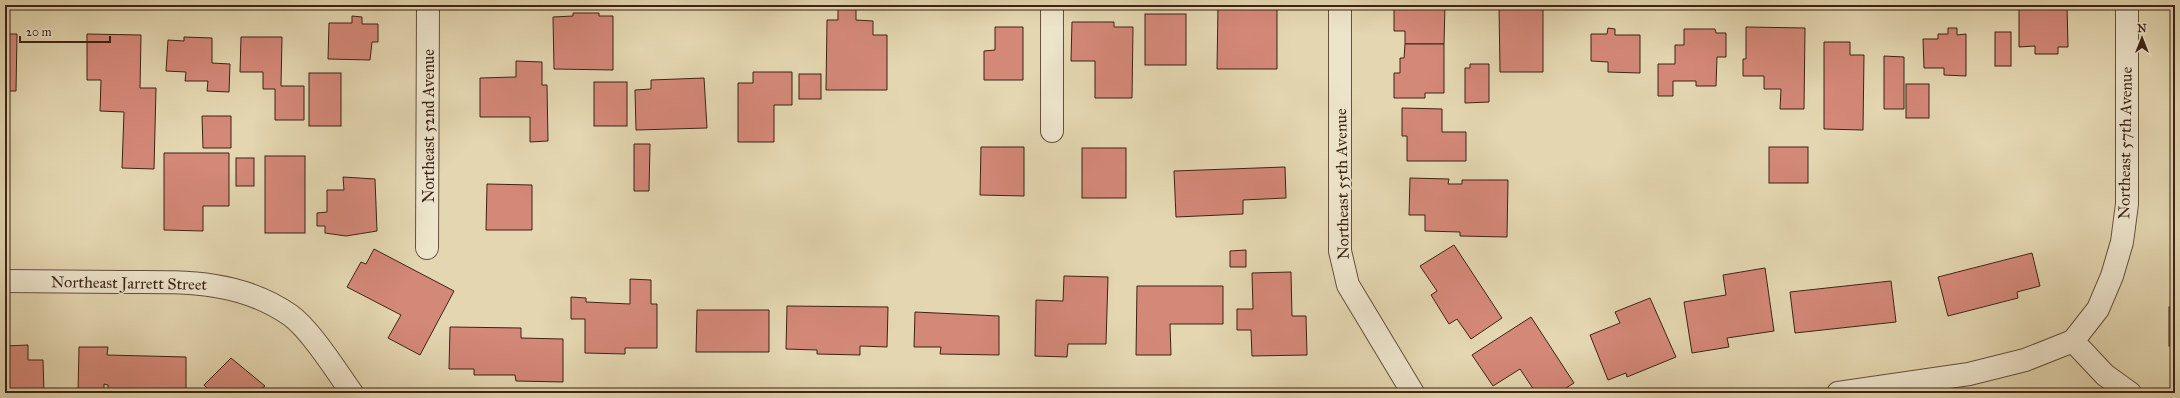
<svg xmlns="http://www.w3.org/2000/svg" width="2180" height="398" viewBox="0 0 2180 398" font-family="'IM FELL Great Primer',serif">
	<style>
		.building { fill: #d48878; stroke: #3d2315 }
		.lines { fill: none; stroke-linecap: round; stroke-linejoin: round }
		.minor-casing { stroke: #66503c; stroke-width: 24 }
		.minor { stroke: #ede4cc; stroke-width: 22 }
		.labels { text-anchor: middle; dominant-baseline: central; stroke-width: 3; stroke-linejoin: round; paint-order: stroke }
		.street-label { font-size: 16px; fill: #3d2315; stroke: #ede4cc }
	</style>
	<rect width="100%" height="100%" fill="#e3d6b0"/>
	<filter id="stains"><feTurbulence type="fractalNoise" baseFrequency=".005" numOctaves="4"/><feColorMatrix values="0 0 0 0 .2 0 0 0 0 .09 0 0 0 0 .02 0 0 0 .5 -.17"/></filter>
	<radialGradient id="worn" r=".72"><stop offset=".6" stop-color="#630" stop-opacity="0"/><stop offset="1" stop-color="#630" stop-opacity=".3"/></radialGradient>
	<g class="building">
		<path d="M1218,5h59v64h-60z"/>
		<path d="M1394,5h51l-1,39h-39v-13h-11z"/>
		<path d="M1499,5h44v67h-43z"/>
		<path d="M2019,5h48l1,42h-10v7h-23v-8l-16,1z"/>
		<path d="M838,6h18v14l17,1v14h14v55h-61l1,-70h11z"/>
		<path d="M573,13h26v3h14v54l-59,-1 -1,-52 20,-1z"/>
		<rect x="1145" y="14" width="41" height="51"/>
		<path d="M352,16l10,1v7h16v18h-6l-2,18 -42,-1 1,-36h23z"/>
		<path d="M1072,22h42v5h19l-1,71h-37v-37h-24z"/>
		<path d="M995,27h28v53h-39v-29l11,-1z"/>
		<path d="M1746,27l59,1 -1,81h-24l1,-20h-17v-13h-21v-17h3z"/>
		<path d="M1608,28l7,1v6h25v38l-32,-1v-10l-17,-1v-27h16z"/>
		<path d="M1948,28h9v7l9,-1v42l-22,-1v-7h-20l-1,-29h15v-5h10z"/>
		<path d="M1684,29h31l1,4h10v24h-9l-1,29h-20v-5h-23v15h-15v-32h17v-19h9z"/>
		<rect x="1995" y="32" width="16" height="34"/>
		<path d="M5,34h12l-1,57h-11z"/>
		<path d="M87,34l54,1 -1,53h16l-2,81 -32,-1 2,-56 -24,-1 1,-31h-14z"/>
		<path d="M184,37l28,1v25l18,1 -1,28 -22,-1 1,-10h-23l1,-9 -20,-1 2,-31 16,1z"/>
		<path d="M241,37h41l-1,49h23v34h-29v-31h-12v-17h-23z"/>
		<path d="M1824,42h26v13h14l-1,75 -39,-1z"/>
		<path d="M1405,44h39v49h-19v5h-31v-25h6v-15h4z"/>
		<path d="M1884,56l20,1v52h-20z"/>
		<path d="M516,61l26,1v23h5l1,56 -18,1v-25h-50v-39l36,-1z"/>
		<path d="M1470,64h19v38l-24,1v-35h5z"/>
		<path d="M753,72h39v33h-18v37h-36v-59h15z"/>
		<rect x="309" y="73" width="32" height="53"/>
		<rect x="799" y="74" width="22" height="25"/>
		<path d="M704,78l3,50 -71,2 -1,-40 16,-1v-9z"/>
		<rect x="594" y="82" width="33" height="44"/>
		<rect x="1906" y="84" width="23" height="34"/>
		<path d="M1402,108l40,1v23h24v29h-59v-25h-5z"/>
		<path d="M202,116h29v32h-28z"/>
		<path d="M634,144h16l-1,47h-15z"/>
		<path d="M981,147h43v49l-44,-1z"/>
		<rect x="1769" y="147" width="39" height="36"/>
		<rect x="1082" y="148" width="44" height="50"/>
		<path d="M164,153h65v53h-26v25l-39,-1z"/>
		<rect x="265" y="156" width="40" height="77"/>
		<rect x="236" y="158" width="18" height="28"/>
		<path d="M1285,167l1,31 -43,2v14l-67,3 -2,-46z"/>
		<path d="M343,177l32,2 2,52 -31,5 -21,-3v-7h-8v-13l10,-1v-22h17z"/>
		<path d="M1410,178l39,1 -1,5h14v-4h46l-1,57 -47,-1v-4l-35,-1v-16h-16z"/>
		<path d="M487,184l45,1v45h-46z"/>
		<path d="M1454,245l48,73 -31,21 -14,-20 -8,5 -18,-29 6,-4 -17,-25z"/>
		<path d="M374,249l80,42 -34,64 -32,-17 13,-23 -54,-28 14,-25 5,2z"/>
		<path d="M1246,250v17h-16v-16z"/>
		<path d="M2032,253l8,33 -23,6 1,6 -70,18 -10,-39z"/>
		<path d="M1765,268l9,63 -47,7 2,9 -37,6 -8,-51 42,-7 -3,-20z"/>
		<path d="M1291,272l1,44h14l1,39 -55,1 -1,-26h-14v-21h16l-1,-36z"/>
		<path d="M1064,276l44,1 -2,67h-38l-1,13 -32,-1 1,-56 27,1z"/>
		<path d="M630,279l21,1v24h6v44h-32v6l-40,-1v-34h-14v-22l15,1v4l44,2z"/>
		<path d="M1891,281l5,41 -101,11 -5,-41z"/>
		<path d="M1137,286h86v38h-53l1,31h-35z"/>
		<path d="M1650,298l26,59 -49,20 -1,-4 -18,7 -18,-45 30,-12 -5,-11z"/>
		<path d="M787,306l101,1 -1,40 -27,-1v9l-43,-1v-4l-31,-1z"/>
		<rect x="2169" y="307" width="6" height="39"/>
		<path d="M697,310h72v42h-73z"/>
		<path d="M915,312l84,4v39l-59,-1 1,-7h-27z"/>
		<path d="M1531,317l43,66 -16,10h-22l-16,-24 -27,17 -21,-31z"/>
		<path d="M450,327l71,1v10l42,1v43l-47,-1 -1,-6h-41v-6h-25z"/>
		<path d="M28,345v15h15l1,33h-39v-47z"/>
		<path d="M79,347h29l-1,8 79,2v36h-78v-8l-4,-1v9h-26z"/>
		<path d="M231,358l34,28 -4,3 5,4h-48l-3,-3 -3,3 -8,-8z"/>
	</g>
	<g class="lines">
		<defs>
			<g id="minor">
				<path d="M1340,5v246l8,34 65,108"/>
				<path d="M1052,131v-126"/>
				<path d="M427,248l1,-243"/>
				<path d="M5,281c38,0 77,1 115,1 61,0 118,-3 170,33 20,14 47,57 62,78"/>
				<path d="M2073,341l25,-32 14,-33 10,-34 5,-38v-199"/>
				<path d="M1838,393l131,-19 56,-14 48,-19 32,34 25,18"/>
			</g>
		</defs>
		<use href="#minor" class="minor-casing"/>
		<use href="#minor" class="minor"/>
	</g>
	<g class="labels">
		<g class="street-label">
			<text transform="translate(428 126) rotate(-90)">Northeast 52nd Avenue</text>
			<text transform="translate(2125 143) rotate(-89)">Northeast 57th Avenue</text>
			<text transform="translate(1342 184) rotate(-91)">Northeast 55th Avenue</text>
			<text transform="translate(129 283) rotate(1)">Northeast Jarrett Street</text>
		</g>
	</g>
	<rect width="2180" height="398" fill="none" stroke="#e3d6b0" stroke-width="20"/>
	<rect x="6" y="6" width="2168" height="386" fill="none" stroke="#3d2315" stroke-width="2"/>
	<rect x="10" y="10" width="2160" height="378" fill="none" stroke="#3d2315"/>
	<g transform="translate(2142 38)" stroke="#ede4cc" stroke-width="3" paint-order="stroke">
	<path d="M0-3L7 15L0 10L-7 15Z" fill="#3d2315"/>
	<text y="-6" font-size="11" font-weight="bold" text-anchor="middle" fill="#3d2315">N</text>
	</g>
	<path d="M20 36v6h90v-6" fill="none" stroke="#3d2315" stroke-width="2"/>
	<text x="26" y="36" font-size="12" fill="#3d2315" stroke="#ede4cc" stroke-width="3" paint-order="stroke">20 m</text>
	<rect width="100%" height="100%" filter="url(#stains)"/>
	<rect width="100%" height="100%" fill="url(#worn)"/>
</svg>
